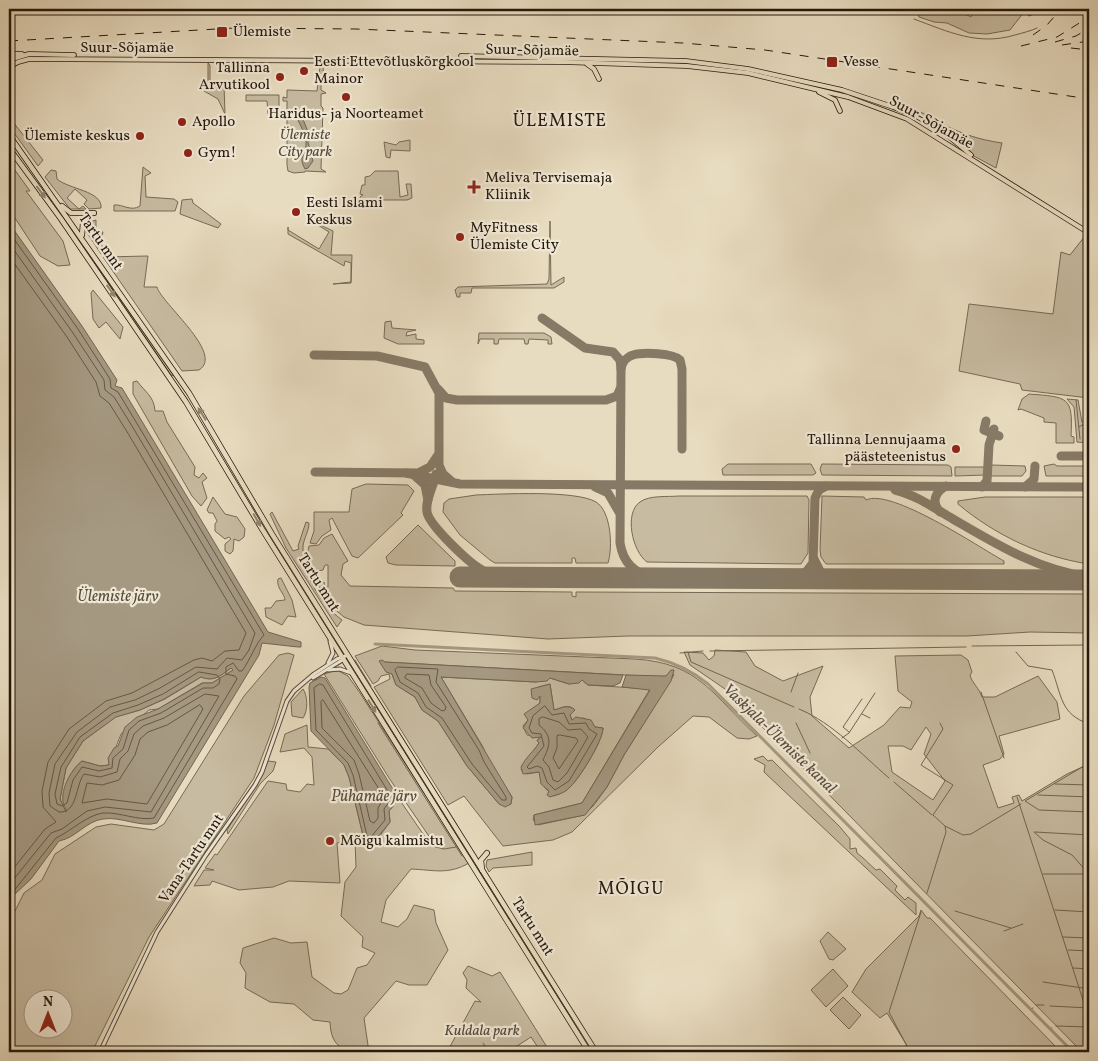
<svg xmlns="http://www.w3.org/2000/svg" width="1098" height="1061" viewBox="0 0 1098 1061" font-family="Vollkorn,serif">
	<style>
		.green { fill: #c7bba1; stroke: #766a56; fill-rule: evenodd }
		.water { fill: #a59982; stroke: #716552; fill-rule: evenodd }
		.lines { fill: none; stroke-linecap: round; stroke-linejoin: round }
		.shore { stroke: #645846; stroke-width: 1 }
		.stream { stroke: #716552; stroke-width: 1 }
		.canal { stroke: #a59982; stroke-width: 3 }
		.taxiway { stroke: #867a66; stroke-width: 9 }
		.runway { stroke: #867a66; stroke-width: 21 }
		.minor-casing { stroke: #554938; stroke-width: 5 }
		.major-casing { stroke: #24180b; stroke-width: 5.5 }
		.highway-casing { stroke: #24180b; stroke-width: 6 }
		.minor { stroke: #f0e8d6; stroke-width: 3 }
		.major { stroke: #e8dcc0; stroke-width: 4 }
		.highway { stroke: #e8dcc0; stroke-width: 4.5 }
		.rail { stroke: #24180b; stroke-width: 1; stroke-dasharray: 9 9; stroke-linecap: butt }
		.oneway { fill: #90846f }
		.poi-dot { fill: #8f2418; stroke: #f0e8d6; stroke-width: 2 }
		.labels { text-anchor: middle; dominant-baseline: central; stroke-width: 4.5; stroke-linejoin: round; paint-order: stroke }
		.poi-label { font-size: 15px; fill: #24180b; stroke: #f0e8d6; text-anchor: start }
		.street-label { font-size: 15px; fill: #24180b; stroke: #f0e8d6 }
		.park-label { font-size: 15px; font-style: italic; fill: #554938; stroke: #f0e8d6 }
		.water-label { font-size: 16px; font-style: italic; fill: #584c3b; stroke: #f0e8d6 }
		.quarter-label { font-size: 18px; letter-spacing: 1px; fill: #24180b; stroke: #f0e8d6 }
	</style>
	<rect width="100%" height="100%" fill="#e8dcc0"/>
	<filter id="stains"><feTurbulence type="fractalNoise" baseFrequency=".004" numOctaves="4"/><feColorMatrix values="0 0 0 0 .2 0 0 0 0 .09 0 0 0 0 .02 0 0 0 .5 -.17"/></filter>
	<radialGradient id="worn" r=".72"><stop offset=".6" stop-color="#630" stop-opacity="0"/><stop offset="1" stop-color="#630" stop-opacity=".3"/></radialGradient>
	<g class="green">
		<path d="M915,9h40l16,8 4,-8h78l-6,4 -5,-2 -13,5 -5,-4 -14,18 -23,4 -18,-1 -22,-10 -13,-1 -15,-5z"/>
		<path d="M208,63l2,2v20h14l1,29 -7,-15 -14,-8 4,-2z"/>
		<path d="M320,67h3l1,13 -3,2v8l5,3 -5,1v12l2,2 -2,61 5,3 -21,-1v1l-11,1 -6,-2 -1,-6v-64h-4v-4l4,1v-8l30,1z"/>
		<path d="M246,95h33v20l-11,-1 -1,-13h-21z"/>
		<path d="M896,99c41,20 58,37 106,44l-6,25 -24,-13 -22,-23 -52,-27z"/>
		<path d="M9,117l34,43 -5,6 -29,-40z"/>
		<path d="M410,140v11l-19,-1 -1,8 -4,-1 -2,-15 12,3 3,-3z"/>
		<path d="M9,162l21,29h-4l37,50 7,24 -12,1 -18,-10 -31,-47z"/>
		<path d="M143,167l8,6 -6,3 1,21 28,2 4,3 -3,9h-61v-6c9,-1 17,7 26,1z"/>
		<path d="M51,170l5,1 1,8c11,10 46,12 44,29l-12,1 -5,-5 3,-4 -12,-11 -8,9 12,11 4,-3 3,3h-16l-25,-32z"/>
		<path d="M375,171h23l2,26 8,-2 -2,-11h5l1,14 -5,2h-46l-1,-3 3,-2 -3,-1 2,-9h3v-8l5,-1z"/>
		<path d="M192,199l1,4 28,21 -3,4 -38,-14 2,-14z"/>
		<path d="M308,219l25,12 -2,24h21l-1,28 -18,1 18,-2v-19l-6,-2 -1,5 -56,-32v-7v3l31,19 10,-17z"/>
		<path d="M96,220v11l7,1 -3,11 7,9 -6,2 -15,-23 4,-9z"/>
		<path d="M550,221l1,64 13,-8v5l-10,6h-82l-1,5h-11v4h-3l-2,-7 3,-3 89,-3 2,-5z"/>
		<path d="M72,229l102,147 -3,-1z"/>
		<path d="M1085,236l4,3v159l-67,-8 -2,-6 -61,-13 10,-67 84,10 8,-62 9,3z"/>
		<path d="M148,256l-4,31h13c4,16 68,67 42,83l-17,1 -79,-114z"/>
		<path d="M93,290l30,37 -3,12 -14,-17 -7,6 -6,-9 -2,-26z"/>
		<path d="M391,321l1,7 24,2 -9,2 -1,4 10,-2v5l8,1v4h-26l-14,-6 1,-16z"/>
		<path d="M479,333h65l7,4 1,7h-4v-4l-19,-1 -1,5h-3l-1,-5h-25l-1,5h-4v-5h-14l-2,5z"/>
		<path d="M137,381c8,11 17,15 18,30h8l4,11 28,45 -1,8 5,3 4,-5 4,5 -5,4 5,16 -6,8 -9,-10 -59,-102v-12z"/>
		<path d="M1029,394c40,3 44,3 42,42l3,1v6h-18v-20l-12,-1v-4l-23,-9 -3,1 4,-11z"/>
		<path d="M1067,399l11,1 4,22 7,-4v25l-12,-1 -3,-35z"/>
		<path d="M728,464h83l5,9 -3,2h-90l-1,-6z"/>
		<path d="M822,464l126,1 3,2 1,9 -130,-1 -2,-6z"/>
		<path d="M1054,464l3,2h32v10h-43l-2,-10z"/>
		<path d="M991,465l34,1 1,5 -4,5h-31z"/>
		<path d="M955,467h30v8l-30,1z"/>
		<path d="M366,484l42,1 6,6 -13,22 2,2 -45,43 -6,-2 -20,-38 -3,2 2,10 -9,6 -6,8 -6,-1 4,-12v-19h35l3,-23z"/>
		<path d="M476,495c25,-1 100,-5 120,7 15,9 17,45 12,61h-32l-1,-5h-3v5h-77l-5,-3 -30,-25 -17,-23 1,-9 5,-4z"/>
		<path d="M679,496h128l2,4 -1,53 -7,11 -154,-2c-15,-11 -23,-49 -7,-60 9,-7 28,-5 39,-6z"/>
		<path d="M822,496l42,1 2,3c25,-12 111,46 138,61v3h-178l-5,-7 -1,-7z"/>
		<path d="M213,497l12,17 12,3 8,12 -1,8 -5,4 -5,-2 -1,12 -3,3 -5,-3v-7l6,-5 -2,-2 -4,2 -10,-8v-7l2,-3 -4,-8h-4l-2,-3z"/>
		<path d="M985,497h104v67c-48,-7 -94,-29 -131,-60v-3z"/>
		<path d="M272,512l21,39 6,-2 -1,-3 8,-24 3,1c0,8 -5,15 -6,23 -1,27 17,58 39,74l-5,7 -51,-79 -16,-34z"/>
		<path d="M418,525l37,36v5l-59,-1 -8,-2 -2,-6z"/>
		<path d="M332,534l16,27 -5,3 -2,11 9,11 103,2 2,3 117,1v4l4,1v-5l513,2v39l-59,-1 -63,4h-339l-80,3 -184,-14 -20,-8 -12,-10v-6h-5l-10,-18 7,-1 1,5h3v-22h-3l-2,5 -11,2 -6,-12 3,-14 10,-1 5,-7z"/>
		<path d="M281,578l11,22 4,17 -8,-1 -6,9 -16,-8 -1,-9h6l5,-7 9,-1c0,-6 -9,-12 -7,-21z"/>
		<path d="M382,646l33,4 220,9c65,4 78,37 122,77l-8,3 -12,-1 -28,-21 -16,-1 -35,31 -86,85 -19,8 -50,6 -39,-50 -16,9 -74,-118 16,-8 -1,-5 -8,2 -3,5 -5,3 -18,-28zM383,662l279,15 4,-1 4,-4 4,3 -50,80 -17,32 -13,18 -10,10 -46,10 -5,-5 1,-5 48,-12 68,-114 -62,-4 -6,-5 -13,4 -19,-6 -14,4 -95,-5 42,70 5,13 24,37 -1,7h-12l-32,-38 -29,-45 -16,-11 -7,-13 -19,-12 -4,-11 -11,-11zM550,684l4,26c8,-2 14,-7 21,0l-5,5 2,5 12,-2 11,9 8,1c0,13 -25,53 -35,61 -4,3 -9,5 -14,7l-9,-8 -6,-16 -12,2 -6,-4c4,-12 12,-17 18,-27l-2,-3 4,-3 -14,-2 -4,-9 5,-6 1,-7 11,-10v-7l-3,3 1,-12z"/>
		<path d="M715,650l31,2 9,14 28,15 40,-15 -13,31 2,19 37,32 35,-23 16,-18 10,1 2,-6 -14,-11 -3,-35 66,-1 7,5 4,12 -2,3c2,8 9,13 12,22h13l43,-21 19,26 3,17 -61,17 5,18 -4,5 -17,6 15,43 16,-5 -2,-6 7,-2 3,6 45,-27 22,-10v288h-7l-357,-363 -35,-24 -6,-13 19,1 6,7 5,-4zM926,727l5,7 -7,20 21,27 -12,19 -41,-28 -4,-26h15l8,4z"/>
		<path d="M288,653l6,2 -20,70 -20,53 -105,159 -57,115h-83v-129l15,-30 18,-13 13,-26 41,-27 15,-3 43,6 10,-6 80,-128 35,-41zM32,998h30v30h-30z"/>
		<path d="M231,668l3,2 -22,13h-10l-44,26 -9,1 -28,24 -12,31 -9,1 -18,-5c-22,18 -8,31 -16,52l-6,-14 6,-31 17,-27 32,-24 25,-7 25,-11 36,-22c13,5 19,-1 30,-9z"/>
		<path d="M337,670l11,6 12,17 109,170c-21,12 -34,7 -58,6l-25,31 -5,22 17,5 9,-8 7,-14 20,5 2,13 12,27 -21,35h-18l-13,-4 -32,37 5,34c-24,0 -38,-3 -39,-30l-17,-2 -19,-16 -24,-2 -25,-14 1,-15 -6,-10 3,-15 31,-10 17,5 16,-1 5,35 22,16 7,1 7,-4 9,-22 10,-3 8,-12 -13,-6 1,-10 -22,-21 4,-34 11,-15 -1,-26 -18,2 3,40 -51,-2 -16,6 -34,3 -27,-9 -2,4 -16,1 10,-16h10l-9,-2 10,-14 2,1 51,-74 18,3 1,6 13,2 7,-8 7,1 -2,-28 -8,-9 -24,4 5,-18 22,-9 1,22 20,2 16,16 5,12 17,71 10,-7 14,-19 -1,-11 10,-12 31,45 3,2 2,-1 -46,-67 -65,-104z"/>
		<path d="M303,689c5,7 5,22 0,29l-11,-2 -1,-14z"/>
		<path d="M763,756l5,5 4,-1 68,67 10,12v10l6,-1 1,5c7,5 12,11 19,17l4,-1 17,17 -2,4 10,10 3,-3 8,6v12l-152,-143 1,-7 -11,-6z"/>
		<path d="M268,761l8,1 -3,9 -13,13 -32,50 -1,-4 32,-49z"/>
		<path d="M532,852v13l-39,3 -4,4 -3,-6 1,-6z"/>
		<path d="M921,910l6,8h3l131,134h-150l-24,-39 -7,5 -28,-26 14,-23 53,-53z"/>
		<path d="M828,932l18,17 -13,11 -4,-1 -9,-18z"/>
		<path d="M468,966l24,10 8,-4 50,80h-9l-10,-15 -17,11 3,4 -5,-3 2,3h-67l28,-51 6,1 -15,-14 1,-8 -4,-7z"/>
		<path d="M833,969l15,17 -22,21 -15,-17z"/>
		<path d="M843,997l18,18 -12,14 -19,-19z"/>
	</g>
	<g class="water">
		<path d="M301,114l9,23 -2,5 5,19 -5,7 -3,1c-7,-12 0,-14 1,-23 1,-10 -6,-21 -10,-30z"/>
		<path d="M9,223l73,103 35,54 -2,6 7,2 146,244 33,10v5h-3l-36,-4 -3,12 -102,168c-16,5 -37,-7 -54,-4 -17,2 -27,19 -44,22l-28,38 -17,16 -5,19zM231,668l2,2 -21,13h-9l-45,26 -21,8 -12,10 -7,19 -4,2 -6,10 1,7 -9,1 -18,-5c-10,8 -21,26 -19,41 1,5 4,7 3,10l-6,-13 6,-31 17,-27 33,-24 24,-7 24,-11 37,-22c13,5 19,-1 30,-9z"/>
		<path d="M382,660l3,2 238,13 -3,8 -7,3 -25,-1 -6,-5 -3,3 -10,1 -19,-6 -3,3 -11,1 -95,-5 71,120 -1,7 -6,3 -6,-3 -32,-38 -29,-45 -16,-11 -7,-13 -19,-12 -4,-11 -6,-2 -7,-11z"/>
		<path d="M671,670h3l-3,11 -47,74 -17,32 -22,28 -50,10 -1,-10 48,-12 68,-113 -28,-3 4,-12 40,1z"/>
		<path d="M321,677l4,1 74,121 -10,12 1,11 -21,26h-3l-17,-71 -5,-12 -33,-34 -2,-44 1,-4z"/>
		<path d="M550,684l4,26c8,-2 14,-6 21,0l-5,5 2,5 4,-3 15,3 4,7 8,1c0,13 -25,53 -35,61 -5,5 -13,6 -18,8l-3,-2 2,-4 -8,-7 -2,-12 -16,2 -2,-7c5,-10 13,-16 18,-24l-2,-3 4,-3 -9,1 -9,-10 5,-8 -4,-6 16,-11v-7l-3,4 -5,-2 -1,-9z"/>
	</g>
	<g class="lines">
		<g class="shore">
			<path d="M9,232l69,97 32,50 1,9 7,4 146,243c-8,8 -14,25 -22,36h-3l-6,-8 -7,4v7l9,2 2,3 -83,139c-16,3 -34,-6 -51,-5 -16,2 -32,18 -47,25l-47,59"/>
			<path d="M9,243l64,90 31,47 1,10 9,7 18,29 123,207 -6,17 -7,10 -15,-2 -10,11 -21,-2 -36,21 -25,12 -25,7 -33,25 -22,32 -6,29 1,13 9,6c19,1 16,-26 25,-38l16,3 17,-5 3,-13 8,-8 6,-17 9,-8 21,-8 41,-24 14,2 -68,116 -46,-5 -18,4 -25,18 -11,4 -42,52"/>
			<path d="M9,256l58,81 29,45 4,14 9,7 17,27 120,203 -7,17 -14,1 -13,10 -10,-3 -8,2 -62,33 -26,8 -37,28 -21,33 -6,29 1,16 13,15 -11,7 -36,45"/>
			<path d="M398,667l40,2 -2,13 43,68 5,12 22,35v3h-4l-30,-36 -30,-46 -16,-11 -8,-14 -18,-11 -5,-12z"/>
			<path d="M199,672l18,3 3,4 -1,5 -6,4h-10l-42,25 -22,8 -10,9 -6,19 -10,9 -1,10 -13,3 -17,-4 -9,13 -6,23 -5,3 -5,-2 -2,-10 6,-27 19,-30 33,-24 25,-8 25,-11z"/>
			<path d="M407,674l22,1 2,10 15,22 -1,3 -3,1 -11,-8 -9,-15 -17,-10z"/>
			<path d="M320,684l3,1 69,113 -8,11 1,11 -14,17 -4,-1 -14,-61 -5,-12 -32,-33 -2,-42z"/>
			<path d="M323,700l61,97 -6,11v10l-4,5 -4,-2 -11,-47 -5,-14 -32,-32 -1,-26z"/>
			<path d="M200,705l3,4 -56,95 -40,-5 -25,4 5,-20 15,2 17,-5 16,-25 5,-16 8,-7 19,-7z"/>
			<path d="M545,706l7,9 12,-2 5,11 17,-1 3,6 8,5 -28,47 -14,9 -8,-8 -5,-14 -5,-2 -8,3 -2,-2 17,-21 -3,-12 -9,-1 -3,-5 4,-12z"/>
			<path d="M543,717l16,5 9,8 13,-1 7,8 -21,36 -9,9 -5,-2 -4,-13 -6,-7c7,-14 10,-24 -4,-35v-6z"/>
			<path d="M560,735l16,3 2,3 -19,28 -6,-11 4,-10v-12z"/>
		</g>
		<g class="stream">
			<path d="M887,9h5"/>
			<path d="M914,19c35,13 64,27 101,16 7,-2 16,-4 22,-7"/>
			<path d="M1076,400l4,39"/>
			<path d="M1079,427l10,-6"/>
			<path d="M972,646l117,-1"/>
			<path d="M710,651l256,-4"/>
			<path d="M688,652l3,10 103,45"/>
			<path d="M1016,652l12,14 24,4c10,26 8,44 37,54"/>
			<path d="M680,653l23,-2"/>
			<path d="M355,660l16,26"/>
			<path d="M372,689l85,136"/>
			<path d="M791,692l7,-19"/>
			<path d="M981,692l23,66"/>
			<path d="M799,709c34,14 62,45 90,69"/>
			<path d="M862,714l8,4"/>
			<path d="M378,723l84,133"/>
			<path d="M796,723l14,30"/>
			<path d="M849,732l-6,-5 19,-28"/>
			<path d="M842,738l7,-5 26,-40"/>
			<path d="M1089,763l-64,38 14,9 50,2"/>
			<path d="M894,782l38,33"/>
			<path d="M1055,784l34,1"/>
			<path d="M1038,795l51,2"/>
			<path d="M1017,797l67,206"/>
			<path d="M945,826l18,9 8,-1 50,-30"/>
			<path d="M1034,832l9,8 29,15 17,19"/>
			<path d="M1035,832l54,3"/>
			<path d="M432,846l12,3 12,-2"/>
			<path d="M1043,874h41"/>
			<path d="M927,893l19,-61 -1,-6 -12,-11 20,-30 -32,-20 22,-36 -3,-6"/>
			<path d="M1055,910l34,2"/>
			<path d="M955,911l56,17"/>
			<path d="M1004,931l19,-7"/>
			<path d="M1063,937l26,1"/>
			<path d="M1068,950l21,1"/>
			<path d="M1073,968l16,1"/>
			<path d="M1043,982l46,7"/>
			<path d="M1036,1005h8"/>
			<path d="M1050,1006l39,2"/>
			<path d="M1030,1009l3,-1"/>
			<path d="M1056,1026l33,1"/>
			<path d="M1050,1029l2,-1"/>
			<path d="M483,1043l6,9"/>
			<path d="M1077,1047h12"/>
			<path d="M1070,1049h2"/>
			<path d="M910,1052l-21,-40 32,-100"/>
		</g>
		<path class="canal" d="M375,644l280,14c21,5 37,13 53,26l365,368"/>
		<g class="taxiway">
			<path d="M542,318l43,30 28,4 7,8 1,9"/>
			<path d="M314,355l63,1 48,11 14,26v72l4,9 8,7"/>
			<path d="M438,389l8,9 11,2h149l11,-4 3,-7"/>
			<path d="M986,421l-2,9 15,6"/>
			<path d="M1061,456h28"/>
			<path d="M315,472l103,1 12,-6 8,-12"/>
			<path d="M406,473l54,11 629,3"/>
			<path d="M436,474c-2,12 -11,25 -9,38 2,13 42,51 55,58 6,4 14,5 21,7"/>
			<path d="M415,476l10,9 3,15"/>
			<path d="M595,487l13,6 11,19"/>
			<path d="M982,487l5,-6 2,-36 5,-16"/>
			<path d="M1025,487l9,-8 1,-13"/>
			<path d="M895,490c21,5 39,18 58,29 43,25 85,51 136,58"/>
			<path d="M940,512c-9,-10 -5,-20 6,-26"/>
			<path d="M814,559l7,14 11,5"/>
			<path d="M654,578c-19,-4 -31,-15 -34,-35l1,-174c1,-6 5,-12 12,-14 10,-3 40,-2 47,5l2,9v80"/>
			<path d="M794,578l9,-2 10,-13 2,-65 4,-8 7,-4"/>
		</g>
		<path class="runway" d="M460,577l629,3"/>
		<defs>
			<g id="minor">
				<path d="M328,663l5,-10 -3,-12"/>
				<path d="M328,670l12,-1 11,4"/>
				<path d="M313,678l31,-19"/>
				<path d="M100,1052l57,-120 49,-77 49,-70 7,-13 25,-71 7,-10 20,-17 23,-15 11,-4"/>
			</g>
			<g id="major">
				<path d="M9,54h13"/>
				<path d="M461,56l225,5 62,8 94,21 51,17 25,10 28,17 25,21"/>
				<path d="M9,60l20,-6 45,1"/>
				<path d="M587,64l7,5 5,10"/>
				<path d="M9,67l9,-5 11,-3 535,3 123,4 61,7 100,24 59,22 182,114"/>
				<path d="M819,92l16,8 5,11"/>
			</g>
			<g id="highway">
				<path d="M9,135l180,258 83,141 324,518"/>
				<path d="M9,148l52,71 125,183 76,127 327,523"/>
				<path d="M62,206l9,7h23"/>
				<path d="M82,235l1,-12 7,-6"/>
				<path d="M482,870l-1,-10 6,-7"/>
			</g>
		</defs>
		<use href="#minor" class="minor-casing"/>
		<use href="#major" class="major-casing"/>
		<use href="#highway" class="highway-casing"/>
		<use href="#minor" class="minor"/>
		<use href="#major" class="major"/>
		<use href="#highway" class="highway"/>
		<g class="rail">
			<path d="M1033,35l14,-10 14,-16"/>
			<path d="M9,41l225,-13 122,1 327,14 82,7 324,49"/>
			<path d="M1055,42l21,-6 13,-8"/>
			<path d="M1062,45l27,-4"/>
			<path d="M1021,46l36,-9 32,-20"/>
			<path d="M1071,48l18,2"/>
		</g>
	</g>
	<defs><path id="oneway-solid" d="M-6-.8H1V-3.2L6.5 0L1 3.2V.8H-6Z" transform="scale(1.25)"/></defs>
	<g class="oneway">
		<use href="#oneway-solid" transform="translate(41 192) rotate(53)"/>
		<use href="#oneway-solid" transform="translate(111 291) rotate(55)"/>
		<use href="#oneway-solid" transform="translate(202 414) rotate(-122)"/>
		<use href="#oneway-solid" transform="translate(257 520) rotate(60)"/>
		<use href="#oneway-solid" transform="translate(372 706) rotate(58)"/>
	</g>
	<g class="poi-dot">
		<rect x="216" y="26" width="12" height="12" rx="2.5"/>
		<rect x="826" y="56" width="12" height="12" rx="2.5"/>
		<circle cx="304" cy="71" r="5"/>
		<circle cx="280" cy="77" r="5"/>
		<circle cx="346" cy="97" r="5"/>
		<circle cx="182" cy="122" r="5"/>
		<circle cx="140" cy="136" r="5"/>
		<circle cx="188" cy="153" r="5"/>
		<path d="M471.5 179.5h5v5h5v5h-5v5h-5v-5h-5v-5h5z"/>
		<circle cx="296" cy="212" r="5"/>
		<circle cx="460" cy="237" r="5"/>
		<circle cx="956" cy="449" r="5"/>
		<circle cx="330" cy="841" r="5"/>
	</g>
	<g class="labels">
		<g class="poi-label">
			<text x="233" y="32">Ülemiste</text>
			<text x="314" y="62">Eesti Ettevõtluskõrgkool<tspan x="314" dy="17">Mainor</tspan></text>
			<text x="843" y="62">Vesse</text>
			<text x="270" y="68" text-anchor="end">Tallinna<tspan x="270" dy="17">Arvutikool</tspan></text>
			<text x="346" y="114" text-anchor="middle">Haridus- ja Noorteamet</text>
			<text x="192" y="122">Apollo</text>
			<text x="130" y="136" text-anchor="end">Ülemiste keskus</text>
			<text x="198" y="153">Gym!</text>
			<text x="485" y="178">Meliva Tervisemaja<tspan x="485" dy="17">Kliinik</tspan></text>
			<text x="306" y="203">Eesti Islami<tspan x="306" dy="17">Keskus</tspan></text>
			<text x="470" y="228">MyFitness<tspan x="470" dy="17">Ülemiste City</tspan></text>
			<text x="946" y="440" text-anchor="end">Tallinna Lennujaama<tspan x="946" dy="17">päästeteenistus</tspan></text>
			<text x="340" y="841">Mõigu kalmistu</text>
		</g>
		<g class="street-label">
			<text x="127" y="48">Suur-Sõjamäe</text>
			<text transform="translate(532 51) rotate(1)">Suur-Sõjamäe</text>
			<text transform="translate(931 123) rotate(29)">Suur-Sõjamäe</text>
			<text transform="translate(100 242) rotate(55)">Tartu mnt</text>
			<text transform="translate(318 583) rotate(58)">Tartu mnt</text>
			<text transform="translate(192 859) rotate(-56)">Vana-Tartu mnt</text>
			<text transform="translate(532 927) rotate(58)">Tartu mnt</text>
		</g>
		<g class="park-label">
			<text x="305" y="135">Ülemiste<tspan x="305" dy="17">City park</tspan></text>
			<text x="482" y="1031">Kuldala park</text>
		</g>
		<g class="water-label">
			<text x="118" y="597">Ülemiste järv</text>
			<text transform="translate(779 739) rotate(44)">Vaskjala-Ülemiste kanal</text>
			<text x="374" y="797">Pühamäe järv</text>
		</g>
		<g class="quarter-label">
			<text x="560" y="121">ÜLEMISTE</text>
			<text x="631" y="889">MÕIGU</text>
		</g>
	</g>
	<rect width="1098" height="1061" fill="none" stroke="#e8dcc0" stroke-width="30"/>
	<rect x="10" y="10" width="1078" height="1041" fill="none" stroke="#24180b" stroke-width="2.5"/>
	<rect x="15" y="15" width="1068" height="1031" fill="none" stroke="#24180b"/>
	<g transform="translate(48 1014)"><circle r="24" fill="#f0e8d6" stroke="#9e9585"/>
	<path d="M0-4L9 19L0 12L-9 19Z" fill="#8f2418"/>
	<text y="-8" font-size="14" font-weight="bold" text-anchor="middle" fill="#24180b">N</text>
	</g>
	<rect width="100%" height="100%" filter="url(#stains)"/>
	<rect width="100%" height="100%" fill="url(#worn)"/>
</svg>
